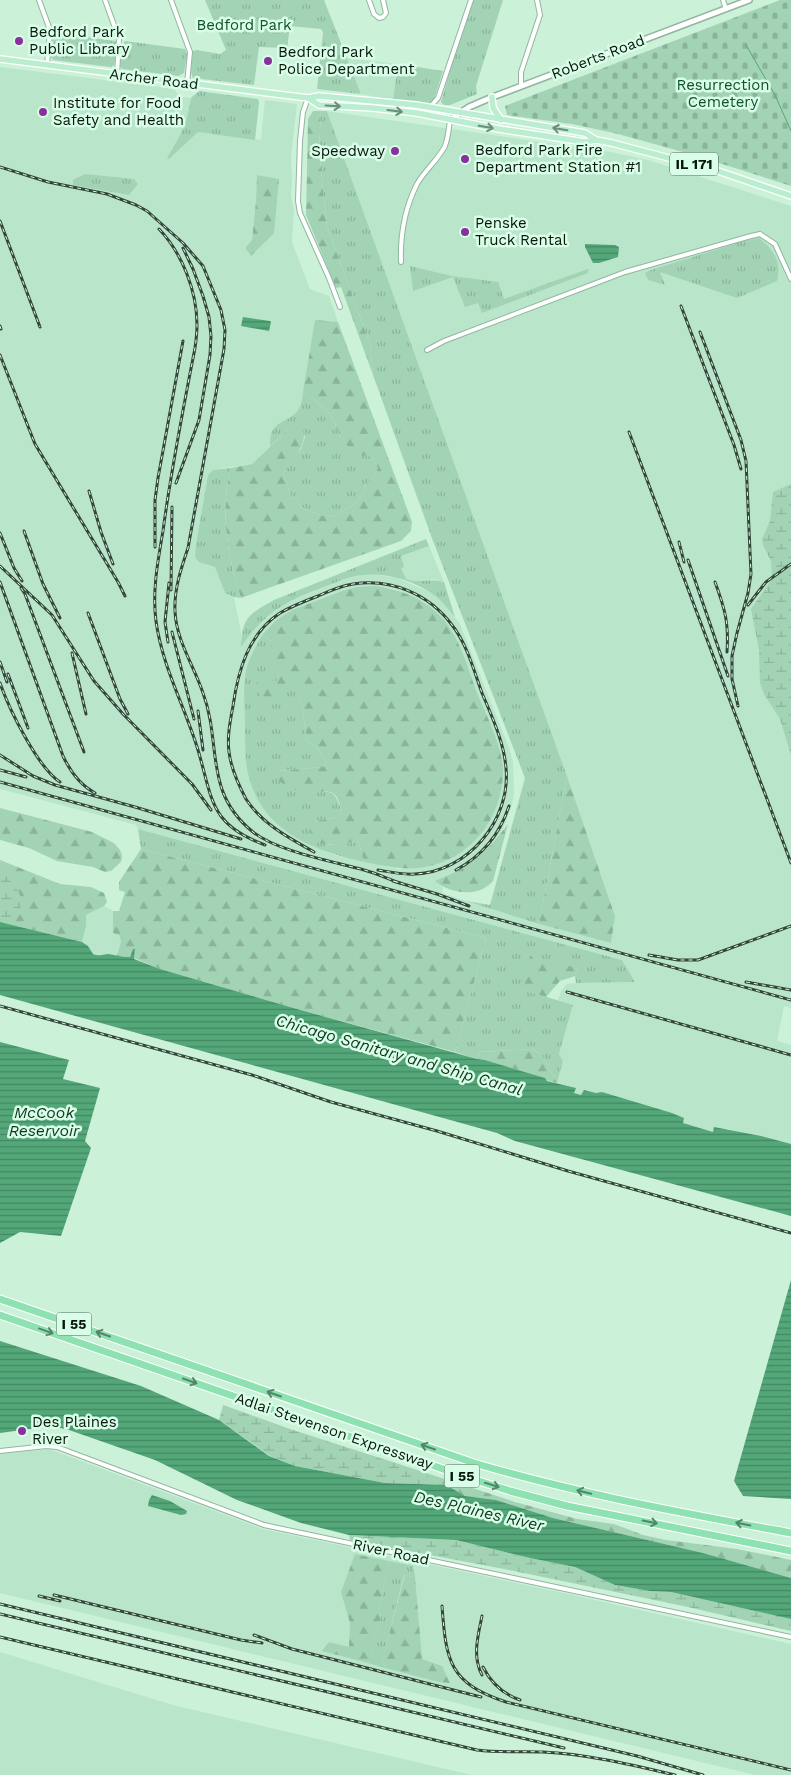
<svg xmlns="http://www.w3.org/2000/svg" width="791" height="1775" viewBox="0 0 791 1775" font-family="'Work Sans',sans-serif">
	<style>
		.built { fill: #b9e6ca; fill-rule: evenodd }
		.grass { fill: url(#grass-tufts) }
		.forest { fill: url(#forest-firs) }
		.wetland { fill: url(#wetland-marsh) }
		.cemetery { fill: url(#cemetery-stones) }
		.water { fill: url(#water-rules) }
		.lines { fill: none; stroke-linecap: round; stroke-linejoin: round }
		.stream { stroke: #53a779; stroke-width: 1 }
		.street-casing { stroke: #91b59f; stroke-width: 6 }
		.secondary-casing { stroke: #91b59f; stroke-width: 8 }
		.primary-casing { stroke: #fff; stroke-width: 8 }
		.highway-casing { stroke: #fff; stroke-width: 9 }
		.street { stroke: #fff; stroke-width: 4 }
		.secondary { stroke: #fff; stroke-width: 5 }
		.primary { stroke: #bbeed1; stroke-width: 5.5 }
		.highway { stroke: #8ee2b2; stroke-width: 7 }
		.rail-casing { stroke: #34463a; stroke-width: 3 }
		.rail { stroke: #d9fee7; stroke-width: 1; stroke-dasharray: 4; stroke-linecap: butt }
		.oneway { stroke: #6b8d79 }
		.oneway2 { stroke: #528668 }
		.poi-dot { fill: #88319e; stroke: #d9fee7; stroke-width: 2 }
		.labels { text-anchor: middle; dominant-baseline: central; stroke-width: 5; stroke-linejoin: round; paint-order: stroke }
		.shield { fill: #d9fee7; stroke: #475c4f; stroke-width: 1 }
		.shield-label { font-size: 14px; font-weight: bold; fill: #09160e }
		.park-label { font-size: 15px; fill: #105133; stroke: #d9fee7 }
		.poi-label { font-size: 15px; fill: #09160e; stroke: #d9fee7; text-anchor: start }
		.street-label { font-size: 15px; fill: #09160e; stroke: #d9fee7 }
		.water-label { font-size: 16px; font-style: italic; fill: #103522; stroke: #d9fee7 }
	</style>
	<defs>
		<pattern id="grass-tufts" width="24" height="20" patternUnits="userSpaceOnUse" patternTransform="scale(1.25)"><rect width="24" height="20" fill="#a2d3b5"/><path d="M3 7l-1-3M5 7V3M7 7l1-3M15 17l-1-3M17 17v-4M19 17l1-3" fill="none" stroke="#8ab49a"/></pattern>
		<pattern id="forest-firs" width="22" height="20" patternUnits="userSpaceOnUse" patternTransform="scale(1.25)"><rect width="22" height="20" fill="#a2d3b5"/><path d="M5 1l3.5 6h-7zM16 11l3.5 6h-7z" fill="#8ab49a"/></pattern>
		<pattern id="wetland-marsh" width="20" height="14" patternUnits="userSpaceOnUse" patternTransform="scale(1.25)"><rect width="20" height="14" fill="#a2d3b5"/><path d="M1 5h8M5 5V1M11 12h8M15 12V8" fill="none" stroke="#8ab49a"/></pattern>
		<pattern id="cemetery-stones" width="16" height="16" patternUnits="userSpaceOnUse" patternTransform="scale(1.25)"><rect width="16" height="16" fill="#a2d3b5"/><path d="M2 7V4a2 2 0 0 1 4 0v3zM10 15v-3a2 2 0 0 1 4 0v3z" fill="#8ab49a"/></pattern>
		<pattern id="water-rules" width="6" height="5" patternUnits="userSpaceOnUse" patternTransform="scale(1.25)"><rect width="6" height="5" fill="#53a779"/><path d="M0 2.5h6" fill="none" stroke="#438762"/></pattern>
	</defs>
	<rect width="100%" height="100%" fill="#ccf1d9"/>
	<g class="built">
		<path d="M347,58l51,6 -5,36 -32,-6z"/>
		<path d="M0,67l169,21 6,2 5,7 11,1 -3,22 -5,13 -15,25 30,-26 63,8 4,-40 32,4 -6,53 1,26 -1,13 3,15 -2,31 18,47 19,7 9,26 -23,-1 -13,82 -6,11 -16,10 -8,9 -2,13 -18,18 -28,4 -16,7 -12,69 19,23 10,26 9,4 7,35v14l23,-28 18,-13 21,-9 49,-20 21,-2 24,4 35,15 13,11 15,20 49,124 4,14 1,31 -2,12 -10,26 -16,20 -11,10 -39,20 7,7 -1,5 97,31 72,19 4,-28 -48,-139 -240,-665 284,41 37,8 143,46v802l-7,-2 -7,35 14,4v99l-63,-15 -15,3 -31,-9 2,-5 -82,-26 -6,1 -12,-3 -2,5 -8,-2 1,-5 -18,-5 6,-22 -4,-7 14,-48 -15,-6 3,-9 6,-7 9,-1 59,-1 -13,-22 -484,-131 -2,-4 -136,-36zM257,175l22,4 -28,77 -6,-8 7,-8 4,-40zM376,586l19,3 32,14 40,63 30,78 6,27 -34,76 -23,14 -21,6 -27,2 -63,-14 -25,-10 -26,-15 -33,-174 11,-21 14,-15 16,-10 50,-19z"/>
		<path d="M429,546l15,36 -11,-3 -16,4 -11,-4 -5,-11v-12z"/>
		<path d="M104,906l9,5v22l6,2 2,6 -4,15 -9,-2 -7,2 -9,-2 -4,-8 -6,-4 4,-16v-11z"/>
		<path d="M49,1449l214,80 310,66 218,49v131h-36l-755,-182v-139z"/>
		<path d="M0,1652l173,53 299,70h-472z"/>
	</g>
	<g class="grass">
		<path d="M205,0h119l37,94 -44,-5 6,-57 -2,-3 -31,-3 -3,22 -28,-1 -5,38 -61,-7 -2,-6 2,-21 4,-1 23,4 6,-4z"/>
		<path d="M473,0h30l-27,86 1,8 -27,11h-6l-3,-3 9,-32z"/>
		<path d="M55,33l61,8 1,3 -3,21 -3,2 -58,-7 -2,-3 2,-21z"/>
		<path d="M125,41l60,8 2,5 -3,19 -6,3 -56,-7 -2,-3 3,-22z"/>
		<path d="M398,64l45,7 -9,28 -4,5 -37,-4z"/>
		<path d="M199,91l59,8 1,4 -4,37 -57,-8 -29,27 -2,-1c14,-23 20,-33 24,-60z"/>
		<path d="M321,111h6l240,665 -28,148 -73,-23 24,4 35,-127 -92,-237 -60,-166 -3,-31 -43,-118 -8,-74z"/>
		<path d="M85,174l49,5 4,5 -9,11 -56,-10v-5z"/>
		<path d="M759,238c15,12 23,24 18,43l-40,17 -77,-26 5,13 -17,-5 -3,-7 6,-3 93,-29z"/>
		<path d="M410,266l42,10 46,6 6,17 84,-30v4l-106,40 -4,-10 -13,4 -12,-30 -40,14z"/>
		<path d="M303,392l13,9 15,14 10,23 32,19 5,11 -4,10 -8,6 -2,9 -10,11 -22,13 -12,-2 -16,-6 -13,-14 -8,-22 18,-24 4,-12 -9,-14 -26,23c0,-3 0,-8 1,-12 7,-19 30,-9 32,-42z"/>
		<path d="M231,468c-12,43 -3,89 10,130l-7,-1 -9,-4 -10,-26 -16,-5 -4,-5 1,-13 12,-69 5,-5z"/>
		<path d="M426,539l3,7 -28,10 3,11 -3,1 5,11c15,5 23,-1 38,3l11,35c-7,-8 -14,-18 -24,-24 -21,-15 -55,-23 -80,-16 -11,3 -21,8 -32,12 -37,14 -55,25 -78,58 1,-31 9,-33 33,-47z"/>
		<path d="M262,635l11,7 6,33 -2,6 -17,16 32,-27 10,33 4,34 2,5c10,4 14,12 19,21l-4,4 -45,4 31,22c24,-2 25,-4 33,19l-4,5 -24,4 14,24 30,-4 7,21c-57,-12 -111,-35 -119,-100 -1,-13 -1,-26 -1,-39 0,-15 -2,-30 0,-45 1,-15 10,-30 17,-43z"/>
		<path d="M138,829l484,131 13,22 -59,1 -1,-7 2,-8 -53,22 49,15 -14,49 4,7 -6,22 -14,-26 -10,-8 -53,3 -3,7 -22,-7 31,-114 -345,-89z"/>
		<path d="M389,1561l24,5 2,11 -11,-2 -21,82 2,11 -17,-5 13,-46 -2,-11z"/>
	</g>
	<g class="forest">
		<path d="M313,111h8l-2,41 8,74 43,118 3,31 -32,-88 -5,1 -30,-73 2,-96z"/>
		<path d="M257,175l22,4 -5,54 -23,23 -6,-8 7,-8 4,-40z"/>
		<path d="M315,320l23,2 74,200 -1,9 -10,10 -160,57c-13,-41 -22,-87 -10,-130l21,-4 44,-42c20,13 -3,39 -13,51l8,22 13,14 16,6 12,2 22,-13 10,-11 2,-9 8,-6 4,-10 -5,-11 -19,-3 -13,-16 -10,-23 -15,-14 -13,-9z"/>
		<path d="M376,586c23,4 44,10 61,27 21,19 30,52 39,77 9,23 28,59 27,83 -1,45 -33,87 -78,94 -21,4 -40,-1 -60,-5l-7,-21c-17,2 -48,12 -48,-15l4,-5 24,-4 4,-5c-2,-5 -3,-15 -8,-18 -6,-5 -17,-1 -24,-1 -12,0 -28,-7 -35,-17l3,-5 45,-4 4,-4c-5,-9 -9,-17 -19,-21l-2,-5 -4,-34 -10,-30v10l-13,15 -10,7 -6,-3 -7,-18 3,-5 18,2 2,-6 -3,-12 -11,-5 8,-16 -11,-7 14,-15 16,-10 50,-19 15,-4z"/>
		<path d="M567,776l48,140 -4,27 -72,-19z"/>
		<path d="M0,808l92,24 22,11 6,7 2,6 -1,6 -10,9 -6,1 -12,-5 -36,-6 -28,-13 -29,-8z"/>
		<path d="M508,824l-15,57c-14,17 -43,13 -58,0 38,-16 48,-25 73,-57z"/>
		<path d="M141,849l345,89 -31,114 -158,-43 -137,-40 -26,-11 1,-8 -2,-1 -3,8 -13,-1 4,-15 -2,-6 -6,-2v-22h6l6,-19 -6,-2v-8z"/>
		<path d="M0,860l60,24 31,3 13,6 3,9 -3,4 -18,9v11l-4,16 -82,-20z"/>
		<path d="M530,956l47,12 -2,8 -15,5 -14,16 -22,-7 2,-17z"/>
		<path d="M533,1049l10,8 14,26 -11,-3 -1,-2 -60,-18 -8,-1 3,-7z"/>
		<path d="M408,1467l107,35 62,17 37,5 29,11 23,5 71,9 54,11v18l-88,-25 -150,-35 -57,-18 -31,-4z"/>
		<path d="M355,1554l34,7 -10,45 2,11 -13,46 -46,-12 7,-9 20,5 1,-24 -9,-31z"/>
		<path d="M405,1575l10,2 7,82 20,7 8,17 -11,-1 -54,-14 -2,-11z"/>
	</g>
	<g class="wetland">
		<path d="M791,484v271l-11,-36 -16,-25 -4,-11 -1,-33 -8,-41 21,-30 -1,-18 -8,-16 -1,-6 8,-18 3,-29z"/>
		<path d="M0,872c17,14 24,20 20,43 -8,5 -12,7 -20,3z"/>
		<path d="M223,1405l67,24 118,38 38,18 -61,-2 -90,-17 -25,-10 -51,-36z"/>
		<path d="M349,1535l107,5 74,18 45,9 40,18 35,6 21,1 120,27v12l-103,-24 -184,-38 -154,-29z"/>
	</g>
	<path class="cemetery" d="M780,0h11v186l-97,-31 -76,-21 -46,-10 -65,-9 -2,-9z"/>
	<g class="water">
		<path d="M585,244l30,1 4,2 -1,10 -19,6h-6l-8,-16z"/>
		<path d="M243,317l27,4 1,1 -2,9 -28,-5z"/>
		<path d="M0,922l82,20 6,4 5,8c8,3 9,0 16,0 7,1 13,3 21,3l3,-8h2l-1,10 26,10 137,40 180,50 8,1 60,18 2,3 29,7 -2,5 7,2 3,-5 12,3 6,-1 70,21 12,5 -1,5 30,9 1,-5 47,9 30,8v72l-276,-75 -18,-8 -497,-138z"/>
		<path d="M0,1042l69,18 -6,19 37,9 -15,53 6,7 -30,88 -41,-4 -20,11z"/>
		<path d="M791,1280v219l-48,-3 -9,-15z"/>
		<path d="M0,1341l141,45 78,34 50,36 26,10 90,17 61,2 19,11 31,4 57,18 150,35 88,25v41l-120,-27 -21,-1 -35,-6 -40,-18 -45,-9 -74,-18 -107,-5 -48,-12 -64,-23 -82,-40 -86,-30 -17,-4 -52,7z"/>
		<path d="M152,1495l18,6 17,10 -1,3 -5,1 -33,-9 1,-6z"/>
	</g>
	<g class="lines">
		<path class="stream" d="M746,45l29,50 16,36"/>
		<defs>
			<g id="street">
				<path d="M39,0l11,30 -3,35"/>
				<path d="M105,0l14,39 -2,36"/>
				<path d="M171,0l19,52 -3,32"/>
				<path d="M369,0l5,14 5,4 4,-1 3,-4 -3,-13"/>
				<path d="M723,0l3,9"/>
				<path d="M521,86v-14l19,-57 -3,-15"/>
				<path d="M308,98l-5,14 -3,29 -2,60 2,12 29,65 11,29"/>
				<path d="M430,107l8,-9 33,-98"/>
				<path d="M401,262c-1,-27 4,-54 16,-78 8,-14 21,-24 28,-38 3,-8 4,-17 5,-26"/>
				<path d="M427,350l17,-9 181,-69 126,-36 9,-2 15,10 16,35"/>
				<path d="M0,1451l46,-5 11,1 207,78 527,112"/>
			</g>
			<path id="secondary" d="M450,120l19,-13 21,-9 259,-98"/>
			<g id="primary">
				<path d="M0,59l308,39 11,-2 97,9 169,28 11,7"/>
				<path d="M492,97l1,11 8,12"/>
				<path d="M308,98l11,7 54,3 44,5 82,16 86,13 11,-2 16,3 106,28 73,25"/>
			</g>
			<g id="highway">
				<path d="M0,1299l474,164c104,31 210,50 317,70"/>
				<path d="M0,1315l463,161 47,15 57,15 224,45"/>
			</g>
		</defs>
		<use href="#street" class="street-casing"/>
		<use href="#secondary" class="secondary-casing"/>
		<use href="#primary" class="primary-casing"/>
		<use href="#highway" class="highway-casing"/>
		<use href="#street" class="street"/>
		<use href="#secondary" class="secondary"/>
		<use href="#primary" class="primary"/>
		<use href="#highway" class="highway"/>
		<defs>
			<g id="rail">
				<path d="M0,167l48,15 59,12 29,11 11,6 36,32 20,23 18,44 4,20 -1,19 -36,199c-7,21 -14,41 -13,63 1,29 19,55 28,82 19,51 0,99 50,139 26,20 79,29 111,38 12,3 24,9 36,13"/>
				<path d="M0,221l40,106"/>
				<path d="M159,229c23,24 38,62 38,96 0,8 -1,16 -2,23 -12,61 -24,122 -32,183 -5,29 -11,60 -7,90 6,45 29,86 42,129 15,50 11,74 67,95"/>
				<path d="M681,306l53,139 7,24"/>
				<path d="M0,326l1,3"/>
				<path d="M700,332l41,108 5,21 5,113 -3,19 -11,40 -5,23v23l6,27"/>
				<path d="M0,355l35,89 83,138 7,14"/>
				<path d="M629,432l162,431"/>
				<path d="M176,483l23,-63 11,-65 1,-19 -2,-19 -6,-21 -10,-27 -10,-21"/>
				<path d="M89,491l12,41 12,32"/>
				<path d="M24,531l19,53 17,34"/>
				<path d="M0,533l14,35 8,13"/>
				<path d="M679,542l5,20"/>
				<path d="M155,547v-47l3,-22 25,-137"/>
				<path d="M688,560l40,116"/>
				<path d="M0,566l52,49 42,66 29,33 69,70 19,26"/>
				<path d="M0,582l63,174c7,15 17,29 32,37"/>
				<path d="M715,582c10,27 14,41 12,70"/>
				<path d="M21,588l4,6 59,158"/>
				<path d="M171,590l1,-83"/>
				<path d="M748,605l18,-23 25,-18"/>
				<path d="M88,613l32,86 8,15"/>
				<path d="M172,632l22,87"/>
				<path d="M168,642l-3,-20 4,-39"/>
				<path d="M72,653l14,61"/>
				<path d="M0,662l7,20"/>
				<path d="M8,674l20,54"/>
				<path d="M0,683c9,26 38,85 60,99"/>
				<path d="M198,711l5,39"/>
				<path d="M0,755l33,21 22,9 80,22 106,32"/>
				<path d="M0,770l26,7"/>
				<path d="M0,782l791,218"/>
				<path d="M314,852c-25,-14 -52,-28 -68,-53 -8,-15 -15,-31 -17,-47 -2,-15 1,-30 4,-46 5,-35 15,-72 47,-93 12,-7 25,-12 38,-17 11,-5 23,-10 35,-12 38,-6 76,10 99,41 15,19 22,46 30,68 10,24 22,49 24,75 5,52 -38,104 -91,106 -12,1 -25,-2 -37,-4"/>
				<path d="M456,870c26,-14 44,-36 53,-64"/>
				<path d="M393,881l44,13 32,12"/>
				<path d="M649,955l29,5h20l93,-34"/>
				<path d="M746,982l45,8"/>
				<path d="M567,992l224,63"/>
				<path d="M0,1006l252,69 79,27 106,29 131,40 223,62"/>
				<path d="M54,1595l187,45 21,3"/>
				<path d="M39,1596l21,5"/>
				<path d="M0,1604l637,152 66,19"/>
				<path d="M442,1606c4,55 7,77 64,96l285,68"/>
				<path d="M0,1614l564,134"/>
				<path d="M482,1616c-4,20 -10,40 0,59"/>
				<path d="M254,1635l38,14 189,48"/>
				<path d="M0,1637l477,113c22,3 44,1 66,2 44,2 89,13 132,23"/>
				<path d="M483,1667c8,16 20,27 37,33"/>
			</g>
		</defs>
		<use href="#rail" class="rail-casing"/>
		<use href="#rail" class="rail"/>
	</g>
	<defs><path id="oneway-shaft" d="M-6 0H5M1.5-3L5.5 0L1.5 3" fill="none" stroke-width="1.6" stroke-linecap="round" stroke-linejoin="round" transform="scale(1.25)"/></defs>
	<g class="oneway">
		<use href="#oneway-shaft" transform="translate(333 106) rotate(3)"/>
		<use href="#oneway-shaft" transform="translate(395 111) rotate(7)"/>
		<use href="#oneway-shaft" transform="translate(486 127) rotate(10)"/>
		<use href="#oneway-shaft" transform="translate(560 129) rotate(-171)"/>
	</g>
	<g class="oneway2">
		<use href="#oneway-shaft" transform="translate(46 1331) rotate(20)"/>
		<use href="#oneway-shaft" transform="translate(103 1334) rotate(-161)"/>
		<use href="#oneway-shaft" transform="translate(190 1381) rotate(19)"/>
		<use href="#oneway-shaft" transform="translate(274 1394) rotate(-161)"/>
		<use href="#oneway-shaft" transform="translate(428 1447) rotate(-161)"/>
		<use href="#oneway-shaft" transform="translate(492 1485) rotate(17)"/>
		<use href="#oneway-shaft" transform="translate(584 1492) rotate(-166)"/>
		<use href="#oneway-shaft" transform="translate(650 1522) rotate(11)"/>
		<use href="#oneway-shaft" transform="translate(743 1524) rotate(-169)"/>
	</g>
	<g class="poi-dot">
		<circle cx="19" cy="41" r="5"/>
		<circle cx="268" cy="61" r="5"/>
		<circle cx="43" cy="112" r="5"/>
		<circle cx="395" cy="151" r="5"/>
		<circle cx="465" cy="159" r="5"/>
		<circle cx="465" cy="232" r="5"/>
		<circle cx="22" cy="1431" r="5"/>
	</g>
	<g class="labels">
		<g class="shield">
			<rect x="670" y="152.5" width="48" height="23" rx="4"/>
			<rect x="56.5" y="1312.5" width="35" height="23" rx="4"/>
			<rect x="444.5" y="1464.5" width="35" height="23" rx="4"/>
		</g>
		<g class="shield-label">
			<text x="694" y="164">IL 171</text>
			<text x="74" y="1324">I 55</text>
			<text x="462" y="1476">I 55</text>
		</g>
		<g class="park-label">
			<text x="244" y="25">Bedford Park</text>
			<text x="723" y="85">Resurrection<tspan x="723" dy="17">Cemetery</tspan></text>
		</g>
		<g class="poi-label">
			<text x="29" y="32">Bedford Park<tspan x="29" dy="17">Public Library</tspan></text>
			<text x="278" y="52">Bedford Park<tspan x="278" dy="17">Police Department</tspan></text>
			<text x="53" y="103">Institute for Food<tspan x="53" dy="17">Safety and Health</tspan></text>
			<text x="475" y="150">Bedford Park Fire<tspan x="475" dy="17">Department Station #1</tspan></text>
			<text x="385" y="151" text-anchor="end">Speedway</text>
			<text x="475" y="223">Penske<tspan x="475" dy="17">Truck Rental</tspan></text>
			<text x="32" y="1422">Des Plaines<tspan x="32" dy="17">River</tspan></text>
		</g>
		<g class="street-label">
			<text transform="translate(598 57) rotate(-21)">Roberts Road</text>
			<text transform="translate(154 79) rotate(7)">Archer Road</text>
			<text transform="translate(334 1431) rotate(19)">Adlai Stevenson Expressway</text>
			<text transform="translate(391 1552) rotate(12)">River Road</text>
		</g>
		<g class="water-label">
			<text transform="translate(399 1055) rotate(16)">Chicago Sanitary and Ship Canal</text>
			<text x="44" y="1112">McCook<tspan x="44" dy="18">Reservoir</tspan></text>
			<text transform="translate(479 1511) rotate(13)">Des Plaines River</text>
		</g>
	</g>
</svg>
